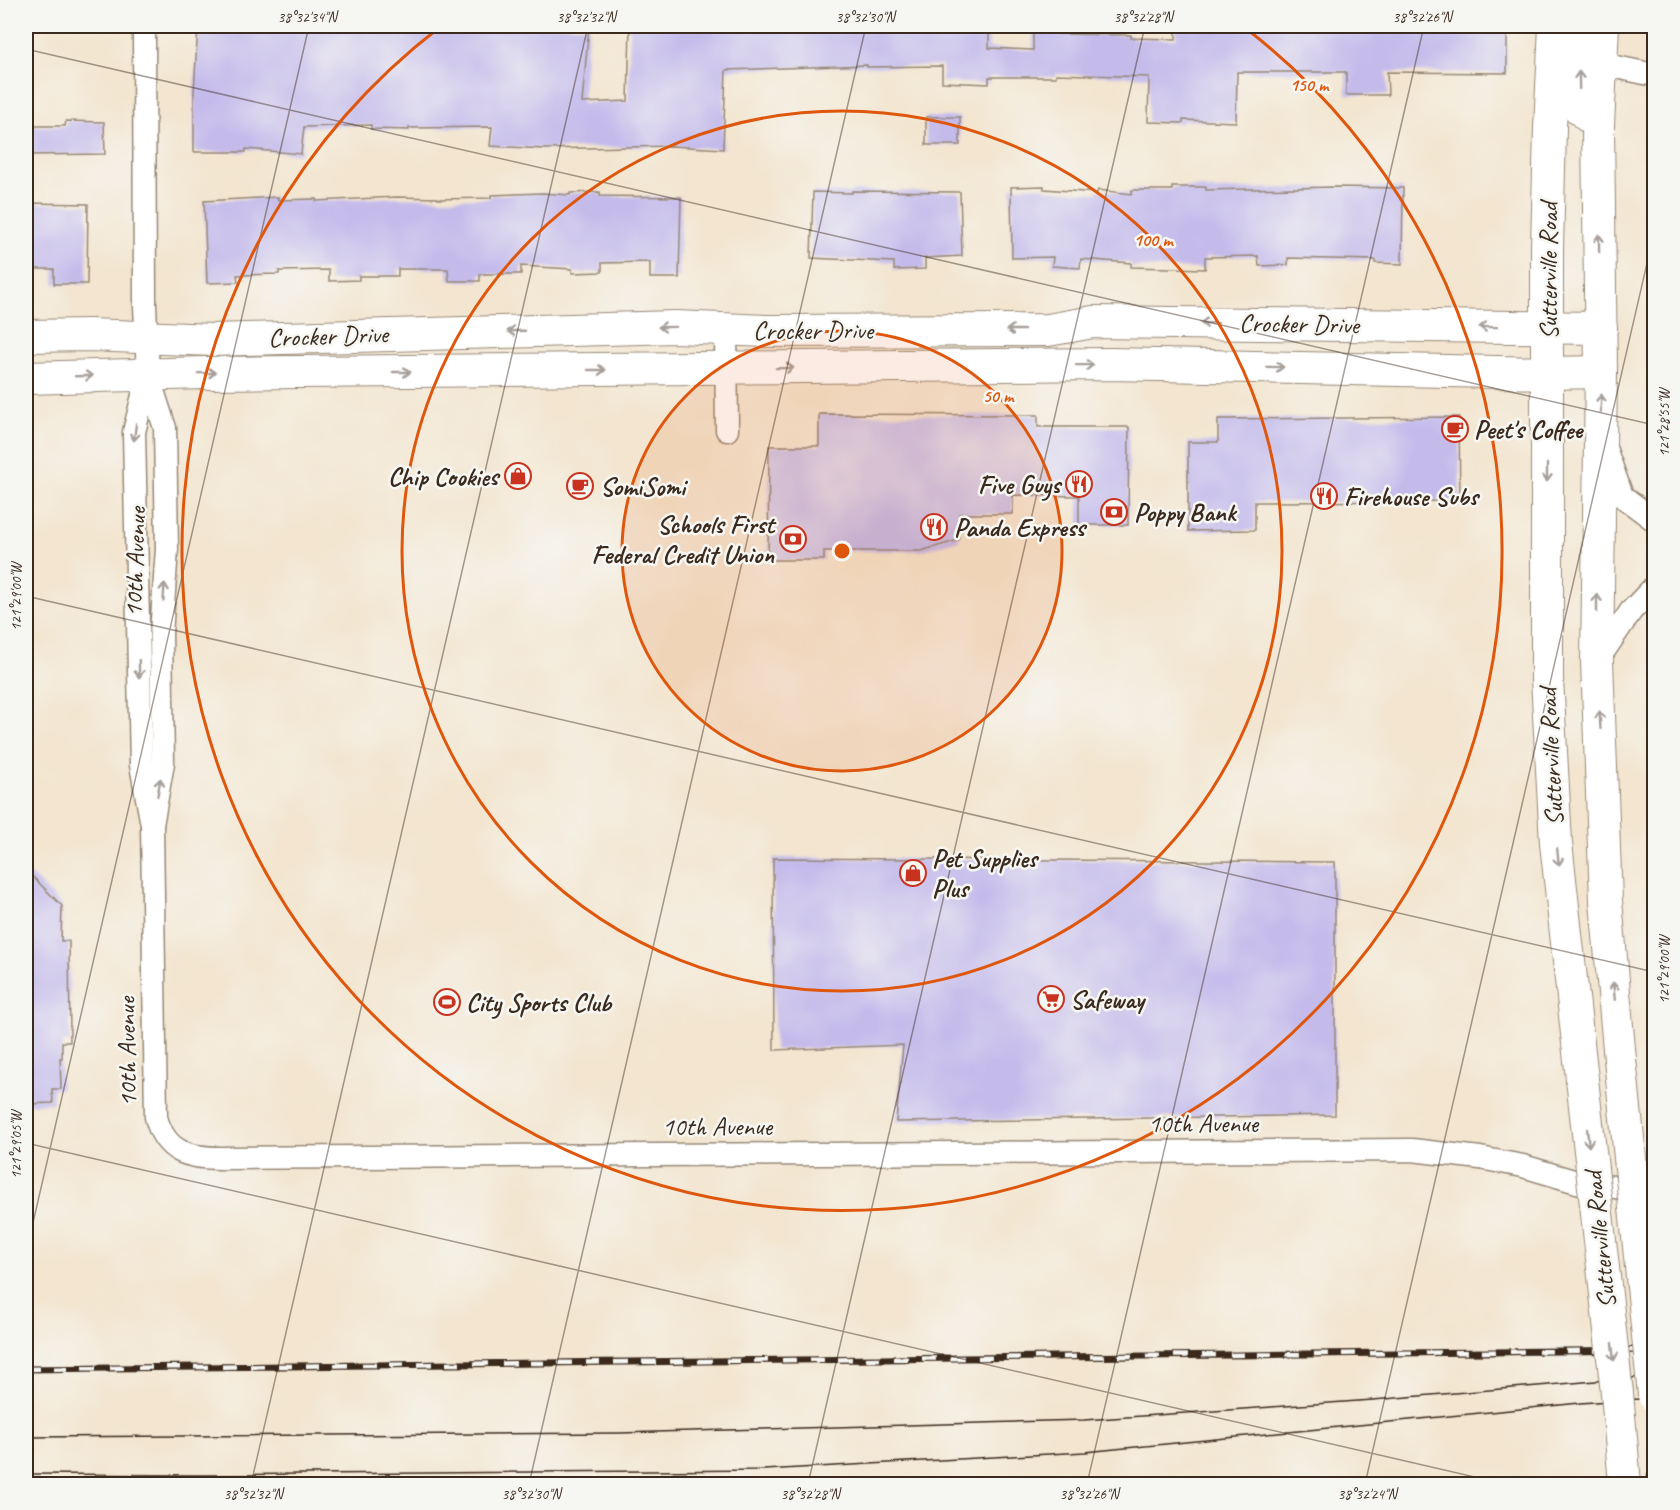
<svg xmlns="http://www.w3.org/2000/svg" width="1680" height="1510" viewBox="0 0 1680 1510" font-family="Caveat,sans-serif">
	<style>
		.building { fill: #c4bbeb }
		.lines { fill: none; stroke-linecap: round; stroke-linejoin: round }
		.street-casing { stroke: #978876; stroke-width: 25 }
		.secondary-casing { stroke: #978876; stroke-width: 34 }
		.street { stroke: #fff; stroke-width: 22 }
		.secondary { stroke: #fff; stroke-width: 32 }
		.tram { stroke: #3b2a1e; stroke-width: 1.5 }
		.rail-casing { stroke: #3b2a1e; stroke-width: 7 }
		.rail { stroke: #f6f6f2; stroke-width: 4.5; stroke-dasharray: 14; stroke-linecap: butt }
		.secondary-bridge-casing { stroke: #978876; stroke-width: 34; stroke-linecap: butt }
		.secondary-bridge { stroke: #fff; stroke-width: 32 }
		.oneway { stroke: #a79f9a }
		.ticks { fill: none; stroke: #3b2a1e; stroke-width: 1.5; stroke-opacity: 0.45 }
		.ring { fill: none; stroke: #df570d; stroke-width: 3 }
		.labels { text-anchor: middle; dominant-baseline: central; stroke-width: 5; stroke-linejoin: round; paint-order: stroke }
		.street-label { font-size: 26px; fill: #3b2a1e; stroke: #f6f6f2 }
		.poi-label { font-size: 26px; font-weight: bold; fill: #3b2a1e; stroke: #f6f6f2; text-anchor: start }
		.centre { fill: #df570d; stroke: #f6f6f2; stroke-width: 3 }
		.ring-label { font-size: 18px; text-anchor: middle; font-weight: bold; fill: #df570d; stroke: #f6f6f2; stroke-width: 5; stroke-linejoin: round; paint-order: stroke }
		.neatline { fill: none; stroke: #3b2a1e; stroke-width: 2 }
		.ticks-label { font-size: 15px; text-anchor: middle; fill: #3b2a1e }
	</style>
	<rect width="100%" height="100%" fill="#f6f6f2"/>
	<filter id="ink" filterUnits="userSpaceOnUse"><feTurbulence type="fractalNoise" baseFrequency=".0167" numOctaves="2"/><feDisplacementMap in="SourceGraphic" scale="12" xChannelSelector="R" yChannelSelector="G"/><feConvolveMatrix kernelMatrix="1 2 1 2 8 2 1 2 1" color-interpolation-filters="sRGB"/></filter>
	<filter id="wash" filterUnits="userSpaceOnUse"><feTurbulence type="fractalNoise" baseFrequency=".008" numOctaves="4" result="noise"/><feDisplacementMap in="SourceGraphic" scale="24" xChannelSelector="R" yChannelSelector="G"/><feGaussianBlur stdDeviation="1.35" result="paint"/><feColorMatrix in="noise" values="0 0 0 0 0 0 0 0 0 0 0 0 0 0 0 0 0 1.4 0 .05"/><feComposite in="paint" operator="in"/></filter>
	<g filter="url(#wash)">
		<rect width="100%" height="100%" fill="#f3e5cf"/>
		<g id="blocks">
			<g class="building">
				<path d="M198,26h156v2l67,1h73v-3h95l-7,77 46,-2 2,-75h359v22l44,2v-24h25v8l73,1v3l45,1v-13h331v47l-120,-1 1,23h-42v-23h-109l-1,50 -53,-2v3l-35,-1 1,-45 -93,-3v3h-67v7l-47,-2v-16l-75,1v-2l-141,5 -3,79 -52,-3 -127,3 -54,-3 2,-19 -83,1v2l-38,-1v-4l-67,2 -3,27 -55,-5v3h-52v-60z"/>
				<rect x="926" y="117" width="34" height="28"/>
				<path d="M66,121l38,1 1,32 -79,1v-29h39z"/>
				<path d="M1044,186v3l53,4 1,-3 34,4v-4h40v-3h34v3l128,-3 69,1 -1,76 -27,-1v-3l-87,-2v7l-29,1 -1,-10 -53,1v12l-74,-2v-4l-50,-4 -1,9 -28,-2 1,-9 -41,1 -1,-71z"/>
				<path d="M852,191l108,1 2,64 -37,2v11l-31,1v-8l-83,-4 2,-66 39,1z"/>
				<path d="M600,192v4l81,1 -2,81h-29v-16l-48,1v9l-30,1v-4l-51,-3v8h-41v7h-31l-1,-12h-50v7h-39v4l-30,1v-11l-50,1v3l-42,1 1,7 -31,1 -3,-82 74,-4v3l38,-1v2l81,-4 41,1v1l53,-1v-3l51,-2 28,2v-2z"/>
				<path d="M26,203l62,1 -1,80h-33v-15h-28z"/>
				<path d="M819,414l219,1v12h91l-1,98h-49v-29l-66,-1v19h-54v26l-38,11h-97v9h-56l1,-114h50z"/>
				<path d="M1459,417l1,84 -205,1v28l-67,1v-89h30v-23z"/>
				<path d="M773,858l562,4v253l-439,7 7,-77 -129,5z"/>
				<path d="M26,870l36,36 -1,35h8l1,101h-8v16h-2l1,31h-9l1,14 -27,1z"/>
			</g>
		</g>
	</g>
	<g filter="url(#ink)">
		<use href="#blocks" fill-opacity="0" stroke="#978876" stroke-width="1.5"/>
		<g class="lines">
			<defs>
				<g id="street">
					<path d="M144,26l1,279 3,70 17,53 2,121 -6,85 2,129 -11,62 -11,-60 -7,-333 14,-57"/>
					<path d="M1602,64l52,11"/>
					<path d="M726,329l1,101"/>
					<path d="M1605,448l17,48 32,24"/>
					<path d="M1597,661l34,-50 23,-24"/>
					<path d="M152,825l4,292c9,36 33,41 66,41l1190,-8 68,8 43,8 64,19 42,3 25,-6"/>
				</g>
				<g id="secondary">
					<path d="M1555,26l-5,102 -3,120v430l9,165 26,236"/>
					<path d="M1578,26l1,82 10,9"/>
					<path d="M1603,26l-5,100 3,246 -4,289 9,240 13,148"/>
					<path d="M26,336l64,-1 122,5 464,-13 90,4 282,-1 45,-8 508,6"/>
					<path d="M26,378l179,-5 905,-9 438,9 53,-1"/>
				</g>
			</defs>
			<use href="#street" class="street-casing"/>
			<use href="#secondary" class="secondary-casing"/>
			<use href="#street" class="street"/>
			<use href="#secondary" class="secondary"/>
			<g class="tram">
				<path d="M26,1437l594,-4 464,-13 289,-20 281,-24"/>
				<path d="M26,1474l175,1 563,-5 321,-18 495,-49 74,-5"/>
			</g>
			<defs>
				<path id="rail" d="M26,1369l1628,-19"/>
			</defs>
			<use href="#rail" class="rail-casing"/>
			<use href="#rail" class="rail"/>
			<defs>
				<g id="secondary-bridge">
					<path d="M1619,1049l35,346"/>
					<path d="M1582,1079l35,314 8,91"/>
				</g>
			</defs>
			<use href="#secondary-bridge" class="secondary-bridge-casing"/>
			<use href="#secondary-bridge" class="secondary-bridge"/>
		</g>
		<defs><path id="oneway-shaft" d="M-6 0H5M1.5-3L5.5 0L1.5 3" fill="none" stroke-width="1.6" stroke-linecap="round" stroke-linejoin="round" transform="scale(1.5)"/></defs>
		<g class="oneway">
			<use href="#oneway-shaft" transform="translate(1579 80) rotate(-91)"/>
			<use href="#oneway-shaft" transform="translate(1599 243) rotate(-91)"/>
			<use href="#oneway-shaft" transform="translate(1209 323) rotate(-179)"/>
			<use href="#oneway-shaft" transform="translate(667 327) rotate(179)"/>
			<use href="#oneway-shaft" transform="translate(1488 327) rotate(-179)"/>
			<use href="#oneway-shaft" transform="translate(1015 330) rotate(-180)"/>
			<use href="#oneway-shaft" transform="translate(516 331) rotate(178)"/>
			<use href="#oneway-shaft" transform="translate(1085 365) rotate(-1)"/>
			<use href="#oneway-shaft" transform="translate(1275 367) rotate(1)"/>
			<use href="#oneway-shaft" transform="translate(785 368) rotate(-1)"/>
			<use href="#oneway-shaft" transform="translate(597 370)"/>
			<use href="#oneway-shaft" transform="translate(402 372)"/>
			<use href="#oneway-shaft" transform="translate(207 373) rotate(-1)"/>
			<use href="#oneway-shaft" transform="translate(84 376) rotate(-2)"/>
			<use href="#oneway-shaft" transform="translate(1601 403) rotate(-88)"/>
			<use href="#oneway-shaft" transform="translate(135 432) rotate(97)"/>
			<use href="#oneway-shaft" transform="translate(1547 473) rotate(90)"/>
			<use href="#oneway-shaft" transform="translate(164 592) rotate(-86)"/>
			<use href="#oneway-shaft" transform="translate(1597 603) rotate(-90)"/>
			<use href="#oneway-shaft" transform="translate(139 669) rotate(89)"/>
			<use href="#oneway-shaft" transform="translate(1600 720) rotate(-93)"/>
			<use href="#oneway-shaft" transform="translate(159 787) rotate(-80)"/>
			<use href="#oneway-shaft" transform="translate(1558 857) rotate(84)"/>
			<use href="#oneway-shaft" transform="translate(1614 991) rotate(-95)"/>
			<use href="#oneway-shaft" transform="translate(1588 1138) rotate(84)"/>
			<use href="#oneway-shaft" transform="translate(1613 1352) rotate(83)"/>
		</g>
	</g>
	<path class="ticks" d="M26,46l4,-20M26,49l1628,376M26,596l1628,376M26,1143l1479,341M26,1253l283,-1227M251,1484l337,-1458M529,1484l337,-1458M808,1484l337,-1458M1087,1484l337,-1458M1365,1484l289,-1251M1644,1484l10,-44"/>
	<circle cx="842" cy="551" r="220" fill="#df570d" fill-opacity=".12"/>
	<g class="ring">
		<circle cx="842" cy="551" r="220"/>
		<circle cx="842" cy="551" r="440"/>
		<path d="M1244 27A660 660 0 1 1 440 27"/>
	</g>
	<defs>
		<symbol id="cafe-ring" viewBox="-11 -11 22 22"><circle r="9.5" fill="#f6f6f2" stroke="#c8321e" stroke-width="1.5"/><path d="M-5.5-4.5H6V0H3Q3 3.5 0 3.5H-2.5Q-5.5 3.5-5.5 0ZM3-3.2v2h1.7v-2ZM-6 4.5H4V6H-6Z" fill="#c8321e"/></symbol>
		<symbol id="shop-ring" viewBox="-11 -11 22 22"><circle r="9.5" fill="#f6f6f2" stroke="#c8321e" stroke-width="1.5"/><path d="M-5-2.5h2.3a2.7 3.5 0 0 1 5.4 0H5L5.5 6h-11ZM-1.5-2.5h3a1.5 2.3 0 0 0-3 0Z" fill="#c8321e"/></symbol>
		<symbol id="restaurant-ring" viewBox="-11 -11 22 22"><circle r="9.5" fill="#f6f6f2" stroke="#c8321e" stroke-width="1.5"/><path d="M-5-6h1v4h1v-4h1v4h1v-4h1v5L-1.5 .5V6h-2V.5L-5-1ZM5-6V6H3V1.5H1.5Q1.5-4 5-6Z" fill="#c8321e"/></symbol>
		<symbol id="bank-ring" viewBox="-11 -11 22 22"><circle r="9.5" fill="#f6f6f2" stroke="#c8321e" stroke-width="1.5"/><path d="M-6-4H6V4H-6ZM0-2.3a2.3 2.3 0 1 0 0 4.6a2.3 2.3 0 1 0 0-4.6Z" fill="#c8321e"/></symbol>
		<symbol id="supermarket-ring" viewBox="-11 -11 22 22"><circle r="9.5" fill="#f6f6f2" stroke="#c8321e" stroke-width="1.5"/><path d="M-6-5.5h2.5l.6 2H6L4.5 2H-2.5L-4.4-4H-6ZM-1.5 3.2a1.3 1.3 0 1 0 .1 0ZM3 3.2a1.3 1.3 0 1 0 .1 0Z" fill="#c8321e"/></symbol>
		<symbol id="stadium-ring" viewBox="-11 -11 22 22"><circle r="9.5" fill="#f6f6f2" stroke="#c8321e" stroke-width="1.5"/><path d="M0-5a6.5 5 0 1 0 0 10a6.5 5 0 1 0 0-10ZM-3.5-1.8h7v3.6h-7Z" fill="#c8321e"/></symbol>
	</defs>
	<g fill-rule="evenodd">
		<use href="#cafe-ring" x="1440" y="414" width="30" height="30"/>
		<use href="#shop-ring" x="503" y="461" width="30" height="30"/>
		<use href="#restaurant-ring" x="1064" y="469" width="30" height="30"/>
		<use href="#cafe-ring" x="565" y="471" width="30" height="30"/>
		<use href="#restaurant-ring" x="1309" y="481" width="30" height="30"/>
		<use href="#bank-ring" x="1099" y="497" width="30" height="30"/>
		<use href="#restaurant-ring" x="919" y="512" width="30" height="30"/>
		<use href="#bank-ring" x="778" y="524" width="30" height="30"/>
		<use href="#shop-ring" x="898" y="858" width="30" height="30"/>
		<use href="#supermarket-ring" x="1036" y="984" width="30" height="30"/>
		<use href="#stadium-ring" x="432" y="987" width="30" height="30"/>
	</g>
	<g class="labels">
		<g class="street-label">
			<text transform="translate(1548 271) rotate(-90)">Sutterville Road</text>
			<text transform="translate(1299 324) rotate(1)">Crocker Drive</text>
			<text x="813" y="330">Crocker Drive</text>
			<text transform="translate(328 336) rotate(-2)">Crocker Drive</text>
			<text transform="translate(135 562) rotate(-88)">10th Avenue</text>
			<text transform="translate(1551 757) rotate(-93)">Sutterville Road</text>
			<text transform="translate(127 1052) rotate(-91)">10th Avenue</text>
			<text x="1203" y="1123">10th Avenue</text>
			<text x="717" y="1126">10th Avenue</text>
			<text transform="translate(1600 1240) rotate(-96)">Sutterville Road</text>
		</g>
		<g class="poi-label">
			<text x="1474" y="429">Peet's Coffee</text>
			<text x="498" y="476" text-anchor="end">Chip Cookies</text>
			<text x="1060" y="484" text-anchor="end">Five Guys</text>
			<text x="600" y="486">SomiSomi</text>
			<text x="1344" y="496">Firehouse Subs</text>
			<text x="1134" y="512">Poppy Bank</text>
			<text x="774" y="524" text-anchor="end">Schools First<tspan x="774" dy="30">Federal Credit Union</tspan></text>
			<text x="954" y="527">Panda Express</text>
			<text x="932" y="858">Pet Supplies<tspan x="932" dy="30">Plus</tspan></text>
			<text x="1070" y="999">Safeway</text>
			<text x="466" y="1002">City Sports Club</text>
		</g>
	</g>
	<circle cx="842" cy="551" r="9" class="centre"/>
	<g class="ring-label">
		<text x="1309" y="91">150 m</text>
		<text x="1153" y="246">100 m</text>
		<text x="998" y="402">50 m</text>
	</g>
	<rect width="1680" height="1510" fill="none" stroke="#f6f6f2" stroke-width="66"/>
	<rect x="33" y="33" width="1614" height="1444" class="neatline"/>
	<g class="ticks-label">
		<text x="307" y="22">38°32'34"N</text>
		<text x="586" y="22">38°32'32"N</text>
		<text x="865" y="22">38°32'30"N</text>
		<text x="1143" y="22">38°32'28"N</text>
		<text x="1422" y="22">38°32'26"N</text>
		<text transform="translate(1664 423) rotate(-90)" y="5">121°28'55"W</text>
		<text transform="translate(16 597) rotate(-90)" y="5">121°29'00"W</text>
		<text transform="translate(1664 970) rotate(-90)" y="5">121°29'00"W</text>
		<text transform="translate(16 1145) rotate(-90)" y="5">121°29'05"W</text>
		<text x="253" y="1499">38°32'32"N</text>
		<text x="531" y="1499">38°32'30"N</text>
		<text x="810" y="1499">38°32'28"N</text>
		<text x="1089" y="1499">38°32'26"N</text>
		<text x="1367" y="1499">38°32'24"N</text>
	</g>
</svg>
